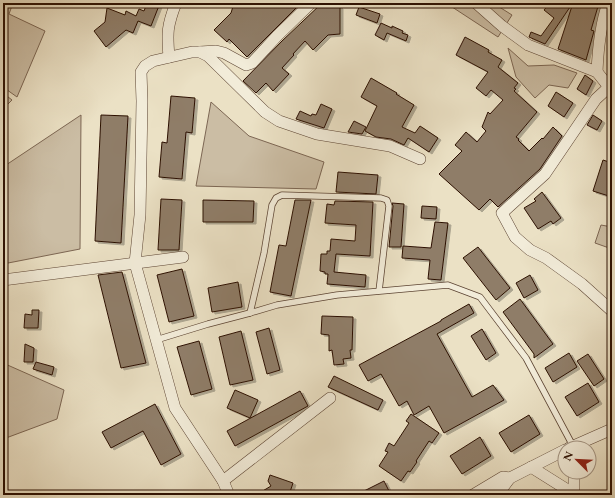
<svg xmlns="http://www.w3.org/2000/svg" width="615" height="498" viewBox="0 0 615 498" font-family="'EB Garamond',serif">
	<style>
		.green { fill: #cbbda4; stroke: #7c6653 }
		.building { fill: #8f7d67; stroke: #2c1002; filter: url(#shadow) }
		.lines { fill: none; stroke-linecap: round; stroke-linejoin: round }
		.service-casing { stroke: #5c4433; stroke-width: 7 }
		.minor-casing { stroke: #5c4433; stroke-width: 12 }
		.service { stroke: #f2ecd9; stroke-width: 5.5 }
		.minor { stroke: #f2ecd9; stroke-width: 11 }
	</style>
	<defs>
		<filter id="shadow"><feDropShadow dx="3" dy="2" stdDeviation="0" flood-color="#0004"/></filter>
	</defs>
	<rect width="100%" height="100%" fill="#ebe1c5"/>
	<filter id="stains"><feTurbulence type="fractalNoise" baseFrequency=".005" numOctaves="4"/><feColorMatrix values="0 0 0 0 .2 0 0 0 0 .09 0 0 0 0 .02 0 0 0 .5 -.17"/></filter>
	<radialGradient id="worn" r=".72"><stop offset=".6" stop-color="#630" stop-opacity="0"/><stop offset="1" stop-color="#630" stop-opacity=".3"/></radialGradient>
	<g class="green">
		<path d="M3,3h10l-4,11 36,17 -28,66 -14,-10z"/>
		<path d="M446,3h47l19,12 -14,22z"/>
		<path d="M508,48l20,18 26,-1 23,8 -9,15 -19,-3 -14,13 -19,-21z"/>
		<path d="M3,93l9,7 -9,9z"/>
		<path d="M211,102l38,34 75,26 -8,27 -120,-3z"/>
		<path d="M81,115l-1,134 -77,15v-97z"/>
		<path d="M601,225l11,2v22l-17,-6z"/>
		<path d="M3,363l61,27 -7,29 -51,19 -3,-1z"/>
	</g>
	<g class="building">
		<path d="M147,3h13l-9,23 -13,-5 -5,12 -7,-3 -20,17 -12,-16 11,-9 2,-14 18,7 1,-4 10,5 3,-7 5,2z"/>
		<path d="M234,3h57l5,5 -49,49 -18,-18 -2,3 -13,-12 17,-17z"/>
		<path d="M322,3h14l4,4v27l-12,1 -15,15 -8,-9 -12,13 1,1 -12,13 7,6 -16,17 -7,-8 -10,10 -13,-12 39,-40z"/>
		<path d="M550,3h12l3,2 1,-1 4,3 -25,37 -16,-7 2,-5 10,4 13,-18 -10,-8z"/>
		<path d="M573,3h26l-8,27 3,1 -8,29 -28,-11z"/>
		<path d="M359,7l21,7 -3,9 -21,-8z"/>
		<path d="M381,23l11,5v-2l11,5 -1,2 6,2 -2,6 -19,-8 -3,7 -9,-5z"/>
		<path d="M465,37l24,13 -1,2 14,8 -4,7 20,16 -4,5 2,1 -2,2 23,21 -21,25 3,2 -1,1 11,11 13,-13 1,1 10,-12 9,9 -22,33 -42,38 -8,-8 -11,11 -40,-36 23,-23 -7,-6 11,-13 11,10 9,-11 -4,-4 6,-15 2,2 13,-14 -12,-10 -5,6 -10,-8 12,-16 -32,-17z"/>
		<path d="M585,75l8,6 -7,14 -9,-6z"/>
		<path d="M371,78l26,15 -1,1 18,11 -12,22 13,6 5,-7 18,12 -9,14 -21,-14 -4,7 -13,-6 -15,-2 -11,-6 12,-25 -16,-9z"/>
		<path d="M556,92l17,11 -9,14 -16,-11z"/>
		<path d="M171,96l24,2 -3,35 -6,-1 -4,47 -23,-2 3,-35 5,1z"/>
		<path d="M321,104l11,5 -8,19 -28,-9 4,-8 11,5 1,-2 4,1z"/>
		<path d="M101,115l27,1 -7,127 -26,-2z"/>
		<path d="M593,115l9,6 -5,9 -10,-5z"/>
		<path d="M354,121l12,6 -4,7 -14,-2z"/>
		<path d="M603,160l9,3v34l-19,-6z"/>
		<path d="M338,172l40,3 -2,19 -40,-2z"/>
		<path d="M542,192l19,26 -8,6 -2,-3 -13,8 -14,-21 12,-7 -2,-2z"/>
		<path d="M161,199l21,1 -3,50h-21z"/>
		<path d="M203,200l51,1 -1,21h-50z"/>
		<path d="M295,200h16l-20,96 -21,-4 9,-47 7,1z"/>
		<path d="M335,201l38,1 -3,54 -34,-2 -2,18 32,3 -1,12 -38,-3 1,-10h-3v-2l-5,-1 1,-17h6v-3h3l1,-12 24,2 1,-16 -31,-2 2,-19 7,1z"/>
		<path d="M392,203l12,1 -3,43h-12l4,-41z"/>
		<path d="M422,206l15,1 -1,12 -15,-1z"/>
		<path d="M435,222l13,1 -7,57 -13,-1 2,-19 -28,-2 1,-12 28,2z"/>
		<path d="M478,247l32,41 -14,12 -33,-42z"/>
		<path d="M182,269l12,47 -25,6 -12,-47z"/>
		<path d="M122,272l24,91 -25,5 -23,-93z"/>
		<path d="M530,275l8,15 -14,8 -8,-15z"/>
		<path d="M238,282l4,25 -30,5 -4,-24z"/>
		<path d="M520,299l33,45 -19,14v-4l-31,-42z"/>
		<path d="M469,304l5,9 -37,21 35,63 21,-12 11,15 -60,33 -15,-27 -15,9 -7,-14 -8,5 -18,-32 -13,7 -9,-16 82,-44v-1z"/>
		<path d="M32,310h7l-1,18h-14l1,-14 7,1z"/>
		<path d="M322,316l31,1 -1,33h-2l1,8 -8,1 1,5 -10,1 -2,-15 -3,1v-16l-8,-1z"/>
		<path d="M269,328l11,42 -13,4 -11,-42z"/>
		<path d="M482,329l14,24 -10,7 -15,-24z"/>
		<path d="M241,331l12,49 -23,5 -11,-48z"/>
		<path d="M199,341l13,48 -21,6 -14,-48z"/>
		<path d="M25,344l9,4 -1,14h-9z"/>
		<path d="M569,353l8,14 -24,15 -8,-14z"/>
		<path d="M588,354l16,25 -10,7 -17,-25z"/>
		<path d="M36,362l18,5 -2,8 -19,-6z"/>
		<path d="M334,376l49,24 -5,10 -50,-23z"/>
		<path d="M588,383l11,19 -22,14 -12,-19z"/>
		<path d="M235,390l23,10 -8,18 -23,-10z"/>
		<path d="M300,391l8,15 -73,40 -8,-15z"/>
		<path d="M155,404l26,50 -20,11 -18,-34 -32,17 -9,-16z"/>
		<path d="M411,414l28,19 -7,10 -3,-2 -13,20 1,1 -7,10 -2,-1 -7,10 -22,-15 9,-14 -3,-1 4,-8 5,3 15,-23 -3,-2z"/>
		<path d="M529,415l11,19 -29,18 -12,-19z"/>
		<path d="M480,437l11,19 -29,18 -12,-18z"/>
		<path d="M270,475l23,8 -4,12h-33l15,-9 -3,-5z"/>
		<path d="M384,481l7,14h-35z"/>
	</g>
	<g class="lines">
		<defs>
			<g id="service">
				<path d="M379,291l10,-85 -2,-6 -6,-2 -99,-3 -6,3 -4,7 -8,48 -14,60 27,-8 60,-10 111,-10 32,12 46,61 47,88"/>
				<path d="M156,340l52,-16 42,-11"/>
			</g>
			<g id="minor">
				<path d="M476,3l26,23 26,19 69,27 12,15"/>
				<path d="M200,52l16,-1 8,2 22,12 6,-2 25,-27 34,-33"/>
				<path d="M169,57c-2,-24 -2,-31 7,-54"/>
				<path d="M597,72c1,-24 3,-46 11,-69"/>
				<path d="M612,88l-3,-1 -13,12 -51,75 -43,39 13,24 15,13 16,8 36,26 30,27"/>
				<path d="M3,280l180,-23"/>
				<path d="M569,448l43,-19"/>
				<path d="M531,467l43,27"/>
				<path d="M574,472v23"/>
				<path d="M223,481l107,-83"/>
				<path d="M229,495l-6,-14 -48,-73 -40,-145 5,-48 2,-114 -1,-29 4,-6 8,-5 39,-9h8l8,4 57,56 14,9 38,13 73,12 30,13"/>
				<path d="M473,495l30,-18 7,1"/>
				<path d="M489,495l15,-9 6,-8 55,-28"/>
			</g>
		</defs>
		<use href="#service" class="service-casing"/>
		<use href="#minor" class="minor-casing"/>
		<use href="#service" class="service"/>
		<use href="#minor" class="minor"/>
	</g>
	<rect width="615" height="498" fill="none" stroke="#ebe1c5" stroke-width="16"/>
	<rect x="4" y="4" width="607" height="490" fill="none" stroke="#2c1002" stroke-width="2"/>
	<rect x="8" y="8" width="599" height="482" fill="none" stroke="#2c1002"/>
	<g transform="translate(577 460) rotate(294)"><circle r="19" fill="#f2ecd9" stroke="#a39483"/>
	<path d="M0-3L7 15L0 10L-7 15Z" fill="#8f2418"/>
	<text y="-6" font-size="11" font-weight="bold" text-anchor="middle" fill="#2c1002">N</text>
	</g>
	<rect width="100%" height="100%" filter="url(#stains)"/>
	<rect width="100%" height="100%" fill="url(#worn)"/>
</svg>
